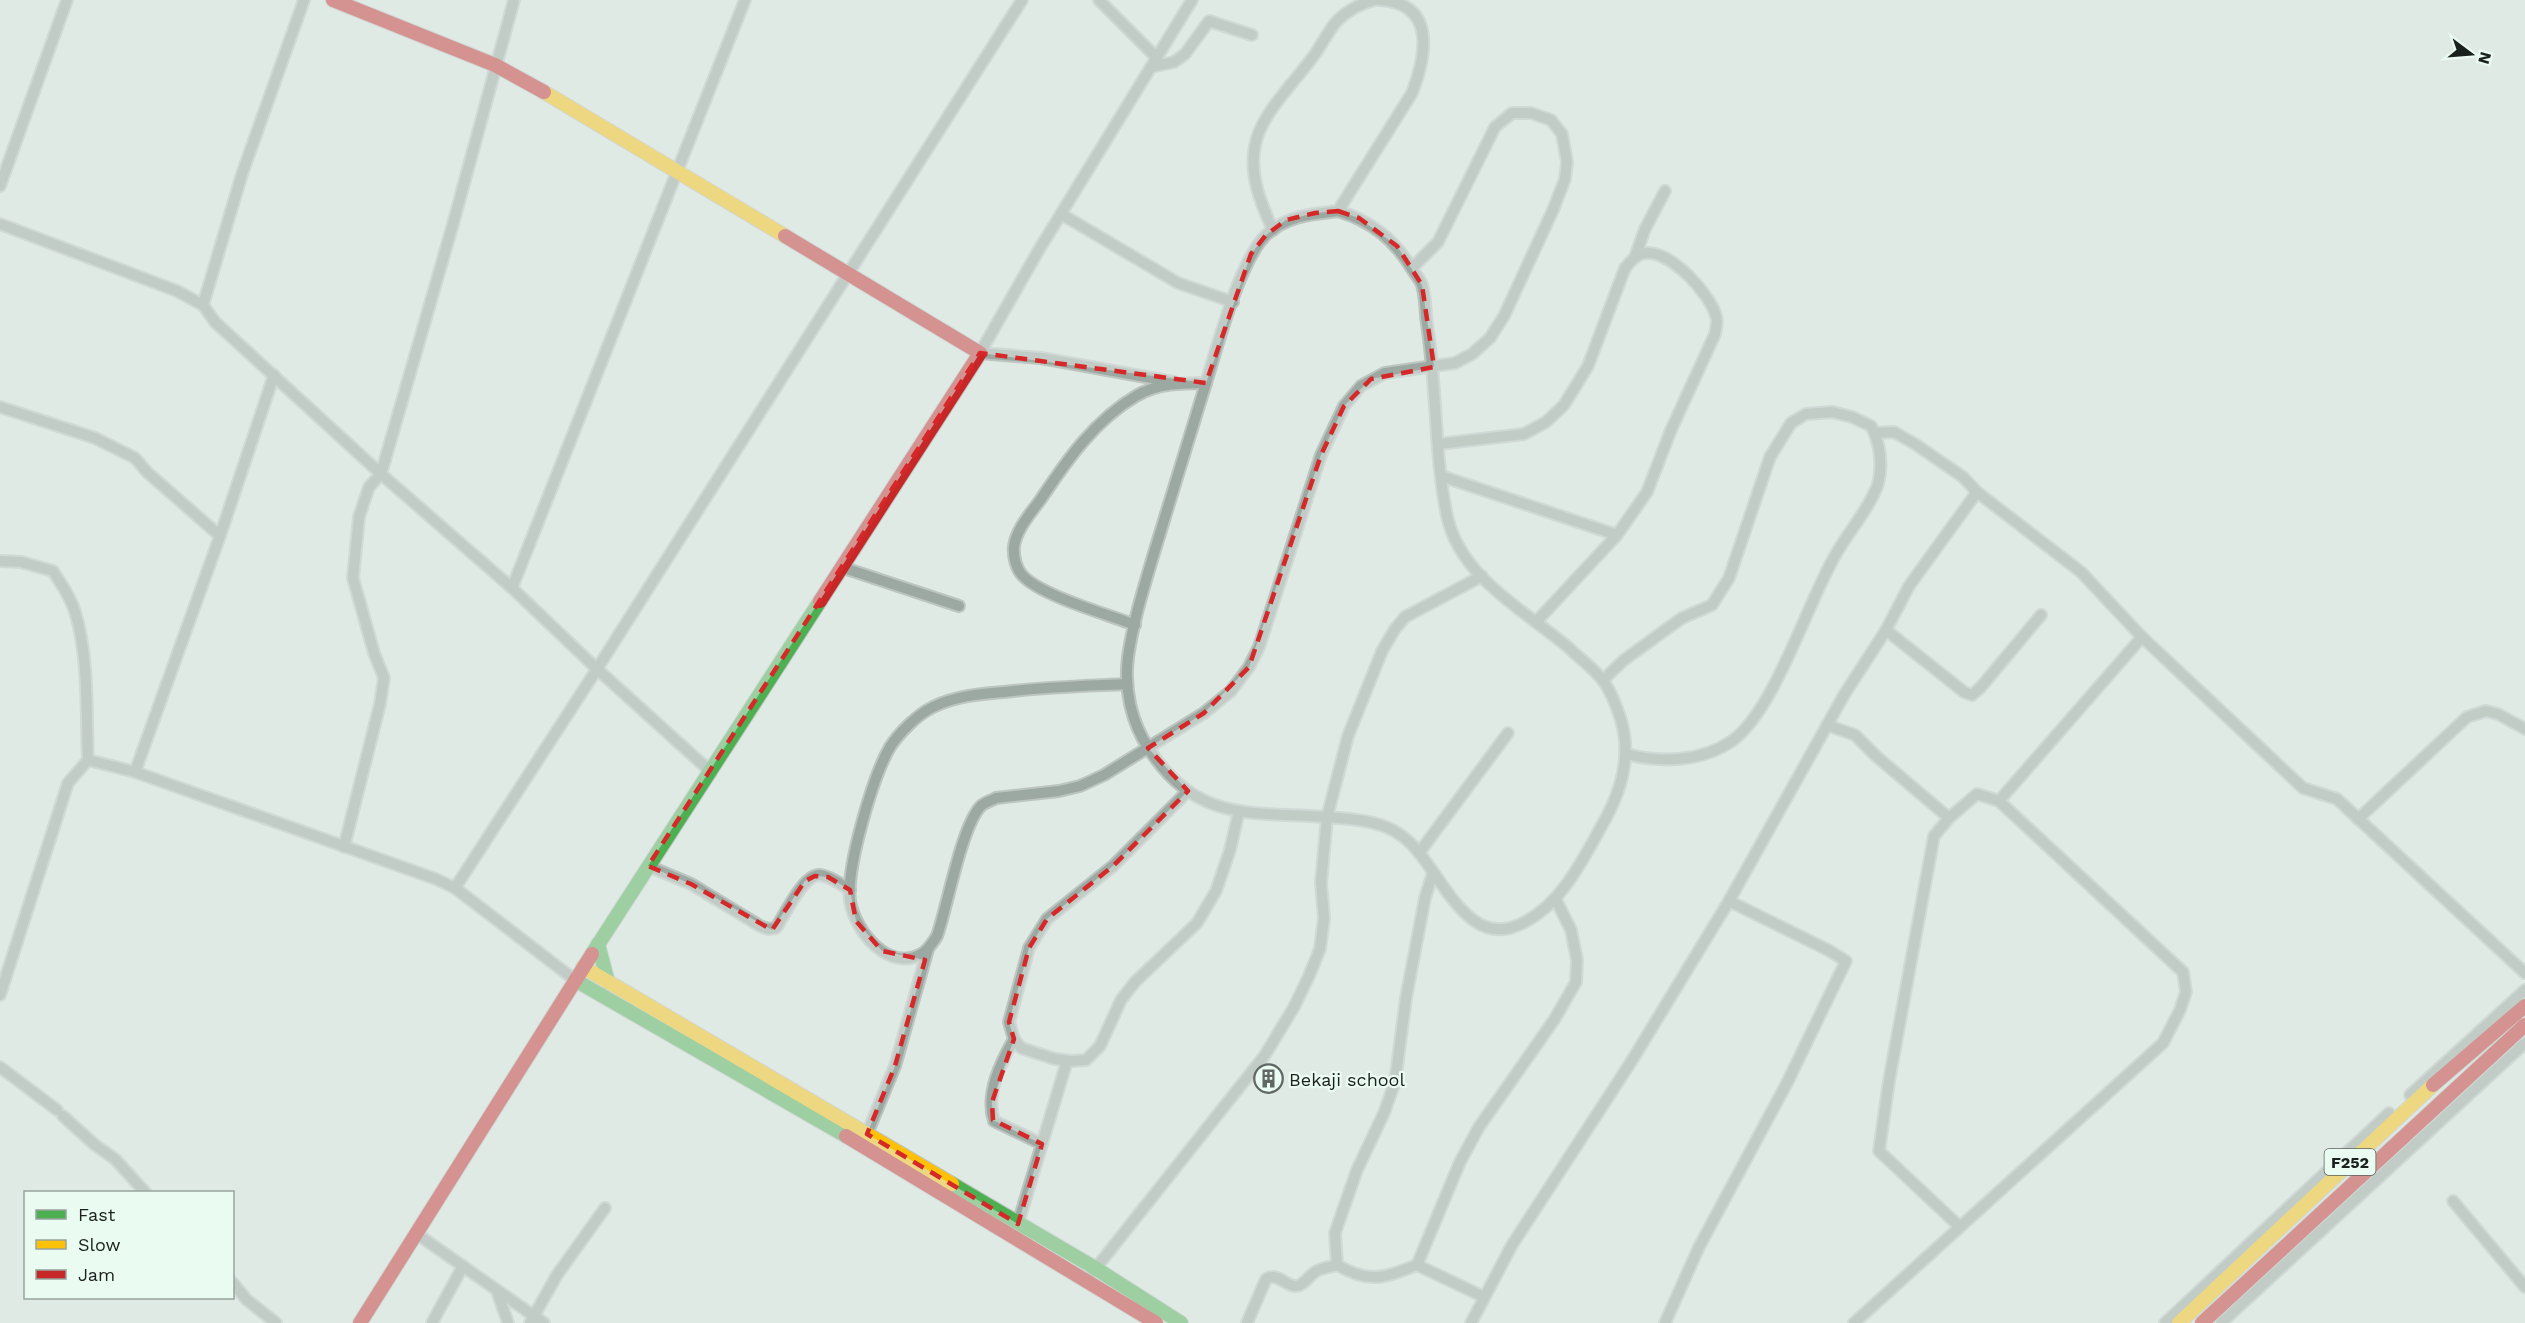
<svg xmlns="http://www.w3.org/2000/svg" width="2525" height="1323" viewBox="0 0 2525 1323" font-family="'Work Sans',sans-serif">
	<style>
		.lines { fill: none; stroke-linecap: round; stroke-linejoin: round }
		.street-casing { stroke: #bdc5c1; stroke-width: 14 }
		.fast-casing { stroke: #bdc5c1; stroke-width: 16 }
		.slow-casing { stroke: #bdc5c1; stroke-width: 16 }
		.jam-casing { stroke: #bdc5c1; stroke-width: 16 }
		.street { stroke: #9ca9a3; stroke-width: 10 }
		.fast { stroke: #4caf50; stroke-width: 14 }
		.slow { stroke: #ffc107; stroke-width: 14 }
		.jam { stroke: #c62828; stroke-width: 14 }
		.marked { fill: none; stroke: #d62828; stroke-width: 4.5; stroke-dasharray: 12 8; stroke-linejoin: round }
		.labels { text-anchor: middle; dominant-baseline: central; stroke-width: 4.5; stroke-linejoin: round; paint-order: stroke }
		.shield { fill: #eafbf1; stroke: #59625d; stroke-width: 1.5 }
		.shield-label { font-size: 16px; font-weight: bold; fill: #1b211e }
		.poi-label { font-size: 18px; fill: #1b211e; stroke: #eafbf1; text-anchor: start }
	</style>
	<rect width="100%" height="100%" fill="#e0eae5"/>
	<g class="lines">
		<defs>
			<g id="street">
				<path d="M1099,0l58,58"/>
				<path d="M1151,67l23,-5 11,-8 24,-33 43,14"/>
				<path d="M0,186l67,-186"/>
				<path d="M1338,211c33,10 56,28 74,58 3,5 8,10 10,16 4,12 3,27 5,39 10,63 7,129 20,192 13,61 77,94 122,132 11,11 26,21 35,34 7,10 12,23 16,35 13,38 1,76 -19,110 -20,36 -40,77 -78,96 -60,31 -83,-60 -121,-87 -18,-14 -42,-16 -64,-18 -79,-8 -139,9 -189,-69 -18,-27 -25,-60 -21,-92 5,-35 16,-70 26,-104 16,-52 32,-105 48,-157 13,-40 36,-134 64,-161 20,-19 46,-21 72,-24z"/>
				<path d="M1338,211l74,-118c15,-39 24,-90 -33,-93"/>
				<path d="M1061,214l117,69 55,19"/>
				<path d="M0,224l177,67 26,14 12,17 166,152 131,114 85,81 114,103"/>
				<path d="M1273,230c-12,-26 -24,-55 -18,-84 5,-32 42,-66 60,-92 8,-11 14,-25 23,-34 11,-11 22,-16 36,-20"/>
				<path d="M1635,257l10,-28 20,-38"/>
				<path d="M203,305l39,-131 62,-174"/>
				<path d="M1174,382l-133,-24 -61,-5 57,-100 155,-253"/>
				<path d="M0,407l95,31 40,20 12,14 73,64"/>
				<path d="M1875,433l19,-1 21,12 48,33 14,15 104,80 61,65 161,151 34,11 188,174"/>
				<path d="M1439,444l85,-10 22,-12 18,-17 24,-39 37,-98c6,-7 12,-15 22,-15 25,-1 63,41 69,63 2,5 0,13 -1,18l-44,96 -24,62 -30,43 -81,87"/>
				<path d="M1441,476l176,59"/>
				<path d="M0,561l21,1 32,9c8,13 18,26 22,41 14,44 11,101 13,148"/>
				<path d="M841,567l118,39"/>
				<path d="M512,588l233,-588"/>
				<path d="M1135,625c-28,-11 -93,-29 -112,-49 -7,-7 -10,-20 -9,-30 3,-18 17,-33 27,-47 26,-39 54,-79 95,-103 21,-13 47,-13 70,-13"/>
				<path d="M1886,630l78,62 8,3 9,-8 60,-72"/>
				<path d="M1603,680l21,-20 58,-42 30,-13 17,-27 41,-121 21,-34 15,-9 26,-2 20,5 19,9c9,16 12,40 7,58 -9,25 -29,47 -42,70 -29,49 -61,156 -104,187 -31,21 -71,22 -106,13"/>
				<path d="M1127,684c-41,2 -82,3 -123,8 -24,2 -49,4 -71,15 -15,7 -34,26 -43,40 -17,29 -44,121 -40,154 5,30 39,73 73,52 6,-4 10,-11 14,-17 11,-32 24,-107 43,-129 4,-5 11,-6 16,-9l63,-7 21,-5 24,-11 100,-62 27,-22 18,-24 10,-20 62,-192 23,-49 17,-20 24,-13 70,-10 17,-9 18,-16 14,-22 49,-106 12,-31 2,-17 -5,-28 -11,-14 -20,-7h-19l-17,14 -57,115 -26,26"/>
				<path d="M1827,725l28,10 21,21 73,62"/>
				<path d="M135,772l85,-236 54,-161"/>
				<path d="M1188,791l-75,75 -66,53 -18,29 -20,74 5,17 7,9 34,11 16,2 15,-1 14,-14 21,-46 14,-18 62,-59 19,-32 14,-41 9,-39"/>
				<path d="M1999,801l143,-164"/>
				<path d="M2358,819l109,-102 19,-6 12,3 27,15"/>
				<path d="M344,847l36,-143 4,-26 -10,-25 -21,-75 6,-61 10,-30 12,-13 72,-250 61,-224"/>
				<path d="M1419,853l89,-120"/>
				<path d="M648,866l43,18 69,42 8,3 8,-1c9,-13 27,-54 44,-53 10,1 22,10 30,15"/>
				<path d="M455,888l142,-219 425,-669"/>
				<path d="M0,995l68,-212 20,-23 47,12 301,107 19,9 120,92"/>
				<path d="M1014,1039c-13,23 -29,55 -20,82l48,23"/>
				<path d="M0,1067l57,43"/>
				<path d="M2410,1095l115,-105"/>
				<path d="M63,1116l32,29 20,14 30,33"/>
				<path d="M867,1134l28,-68 33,-117"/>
				<path d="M2453,1201l72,86"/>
				<path d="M1018,1224l49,-163"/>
				<path d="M417,1234l127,89"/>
				<path d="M1337,1265l-2,-32 22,-63 27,-57 11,-31 11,-84 19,-100 8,-25"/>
				<path d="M1417,1265l67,32"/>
				<path d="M1092,1273l173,-218 29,-48 15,-31 11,-27 4,-31 -3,-35 6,-66 21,-81 34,-85 13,-22 10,-12 77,-41"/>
				<path d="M232,1282l15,18 29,23"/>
				<path d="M497,1291l11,32"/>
				<path d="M432,1323l31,-57"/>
				<path d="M530,1323l27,-48 48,-67"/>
				<path d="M1247,1323l19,-44c12,-7 19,7 30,7 7,0 13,-10 19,-14 5,-4 15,-5 22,-7 33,19 46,13 80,0l43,-103 19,-35 75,-107 22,-38 1,-22 -6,-30 -15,-30"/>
				<path d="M1471,1323l41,-78 119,-183 98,-161 115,-206 42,-65 23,-44 68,-94"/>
				<path d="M1665,1323l34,-76 88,-164 59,-122 -18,-11 -99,-49"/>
				<path d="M1854,1323l309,-280 17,-33 6,-18 -3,-20 -184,-171 -22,-7 -28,24 -15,18 -45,245 -10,70 81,76"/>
				<path d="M2165,1323l224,-210"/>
				<path d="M2221,1323l304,-280"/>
			</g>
			<g id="fast">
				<path d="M598,944l10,38"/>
				<path d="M592,954l228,-353"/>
				<path d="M575,980l271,156"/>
				<path d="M952,1184l143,84 86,55"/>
			</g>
			<g id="slow">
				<path d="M544,92l241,144"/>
				<path d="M583,967l369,217"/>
				<path d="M2179,1323l254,-238"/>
			</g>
			<g id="jam">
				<path d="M333,0l162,65 49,27"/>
				<path d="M785,236l195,117 -160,248"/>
				<path d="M2433,1085l92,-79"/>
				<path d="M846,1136l310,187"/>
				<path d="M360,1323l232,-369"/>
				<path d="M2202,1323l323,-298"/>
			</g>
		</defs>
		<use href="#street" class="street-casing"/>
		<use href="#fast" class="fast-casing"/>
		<use href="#slow" class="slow-casing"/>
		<use href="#jam" class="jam-casing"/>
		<use href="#street" class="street"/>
		<use href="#fast" class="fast"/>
		<use href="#slow" class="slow"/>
		<use href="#jam" class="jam"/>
	</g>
	<path d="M0 0H2525V1323H0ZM1338,211l21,7 38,28 25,39 12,82 -63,12 -27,27 -23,49 -72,212 -45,46 -56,35 40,43 -75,75 -66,53 -18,29 -20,74 5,17 -22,63 1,18 49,24 -24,80 -151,-90 28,-68 30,-106 -43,-9 -26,-30 -6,-31 -22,-13 -13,-1 -10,5 -33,49 -81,-46 -43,-18 332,-513 226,30 45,-129 15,-19 20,-15 29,-7z" fill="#e0eae5" fill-opacity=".55" fill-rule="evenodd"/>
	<path class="marked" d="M1338,211l21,7 38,28 25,39 12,82 -63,12 -27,27 -23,49 -72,212 -45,46 -56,35 40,43 -75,75 -66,53 -18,29 -20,74 5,17 -22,63 1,18 49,24 -24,80 -151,-90 28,-68 30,-106 -43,-9 -26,-30 -6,-31 -22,-13 -13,-1 -10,5 -33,49 -81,-46 -43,-18 332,-513 226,30 45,-129 15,-19 20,-15 29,-7z"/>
	<defs>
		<symbol id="building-ring" viewBox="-11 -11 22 22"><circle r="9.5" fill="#eafbf1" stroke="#606764" stroke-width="1.5"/><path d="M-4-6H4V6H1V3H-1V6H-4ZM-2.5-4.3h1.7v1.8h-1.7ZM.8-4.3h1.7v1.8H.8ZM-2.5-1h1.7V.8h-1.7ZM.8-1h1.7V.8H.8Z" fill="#606764"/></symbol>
	</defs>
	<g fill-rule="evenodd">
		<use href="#building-ring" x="1252" y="1062" width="33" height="33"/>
	</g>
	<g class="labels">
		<rect class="shield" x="2324.5" y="1149" width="51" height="26" rx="4.5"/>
		<g class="shield-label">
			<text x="2350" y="1162">F252</text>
		</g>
		<g class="poi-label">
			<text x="1289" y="1079">Bekaji school</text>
		</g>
	</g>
	<rect x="24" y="1191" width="210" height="108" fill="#eafbf1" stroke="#97a49d" stroke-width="1.5"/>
	<rect x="36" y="1210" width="30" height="9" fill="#4caf50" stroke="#97a49d" stroke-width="1.5"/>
	<text x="78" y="1221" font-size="18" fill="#1b211e">Fast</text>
	<rect x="36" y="1240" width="30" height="9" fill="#ffc107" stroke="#97a49d" stroke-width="1.5"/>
	<text x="78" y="1251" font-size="18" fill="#1b211e">Slow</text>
	<rect x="36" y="1270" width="30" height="9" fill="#c62828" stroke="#97a49d" stroke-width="1.5"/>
	<text x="78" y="1281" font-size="18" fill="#1b211e">Jam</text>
	<g transform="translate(2471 54) rotate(106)" stroke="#eafbf1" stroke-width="4.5" paint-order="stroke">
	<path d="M0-4.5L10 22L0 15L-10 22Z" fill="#1b211e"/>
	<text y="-9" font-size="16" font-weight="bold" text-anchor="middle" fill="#1b211e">N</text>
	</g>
</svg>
